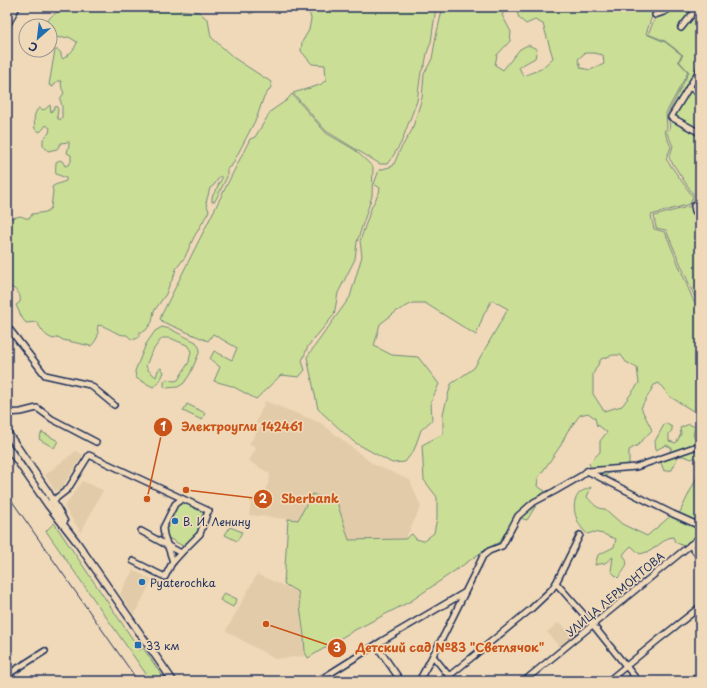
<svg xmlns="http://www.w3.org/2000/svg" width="707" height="688" viewBox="0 0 707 688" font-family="'Playpen Sans',sans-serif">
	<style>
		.built { fill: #e2cba8 }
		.green { fill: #cadf95; stroke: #72877a; fill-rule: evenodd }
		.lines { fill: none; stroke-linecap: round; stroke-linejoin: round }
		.minor-casing { stroke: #1b2f5e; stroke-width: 8 }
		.major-casing { stroke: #1b2f5e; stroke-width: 9 }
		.minor { stroke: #f0d9b8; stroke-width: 5 }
		.major { stroke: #f0d9b8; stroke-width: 6 }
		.rail { stroke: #1b2f5e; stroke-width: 1 }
		.poi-dot { fill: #1f6fb2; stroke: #f0d9b8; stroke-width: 1.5 }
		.labels { text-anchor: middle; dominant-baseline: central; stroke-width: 3.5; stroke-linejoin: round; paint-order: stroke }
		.poi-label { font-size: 11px; fill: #1b2f5e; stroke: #f0d9b8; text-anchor: start }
		.street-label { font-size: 11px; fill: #1b2f5e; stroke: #f0d9b8 }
		.leader { fill: none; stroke: #c95318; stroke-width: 1.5 }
		.callout-dot { fill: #c95318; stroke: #f0d9b8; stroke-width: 1.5 }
		.mark-label { font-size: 12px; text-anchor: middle; font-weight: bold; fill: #fff }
		.callout-label { font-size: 12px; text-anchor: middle; font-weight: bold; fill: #c95318; stroke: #f0d9b8; stroke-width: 3.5; stroke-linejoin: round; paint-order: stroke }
	</style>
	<rect width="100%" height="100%" fill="#f0d9b8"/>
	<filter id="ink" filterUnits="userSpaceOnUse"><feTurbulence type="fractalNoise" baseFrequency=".025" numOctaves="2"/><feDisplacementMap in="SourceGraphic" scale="8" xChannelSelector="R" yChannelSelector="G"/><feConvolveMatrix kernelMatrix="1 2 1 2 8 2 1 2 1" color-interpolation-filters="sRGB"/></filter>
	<g filter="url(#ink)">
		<g class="built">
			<path d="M265,401l56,22 52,41 37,16 11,27 -16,32 -56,1 -12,-38 -25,-8 -14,26 -49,-5 2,-12 -1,-4 9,-2 4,-2 6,-14 1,-7 -21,-13 7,-13 -7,-4 12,-19 -5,-2z"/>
			<path d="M76,451l7,4 -22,34 -6,2 -10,-16z"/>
			<path d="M82,481l21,9 -22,42 -17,-25z"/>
			<path d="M133,570l19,10 -18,35 -14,-21z"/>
			<path d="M257,574l40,18 8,58v6l-30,3 -49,-28z"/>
			<path d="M558,623l2,2 1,-2 13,16 -13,10 -14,-17z"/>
		</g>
		<g class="green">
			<path d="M67,7h108l5,3 19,2 9,8 3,17 23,21 37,24v5l-8,12 -6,18 -26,50h-2l-2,2v8l-12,24 -3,1v-5l10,-19 -2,-2 -6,9 -4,3 -4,15 3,8 -12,21 -3,5 -9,20 -9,12 -3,10 -3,4 -4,11 -12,17 -2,11 -6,8 -3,2h-3l-1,2v3l-3,2h-5l-4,-4c-10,1 -19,-9 -29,-10 -1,4 0,6 0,10 -1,4 -4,8 -7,11l-28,-6 -5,-3 -4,2c-9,-2 -13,-10 -17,-17l-11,1c-5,-5 -7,-12 -10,-18l4,-3c2,-9 -6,-14 -13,-17v-66l14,-3 4,2h5l2,-4 14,-2 5,-4 2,-17 -1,-4 3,-2 11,-4v-3l-10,-4c-1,-5 0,-8 0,-12l4,-2 3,2 2,4 3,-1 3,-3v-7l-4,-2 2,-8v-3l-8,1 -4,6 -9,2 -5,-6v-6l6,-6 1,-5 -4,-3 -2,3 -4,4 -5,-3c-1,-8 -2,-16 4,-21l5,2 6,-5 1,7 5,-6 2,3 -1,8 2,3 3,-2v-12l-2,-7 4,-6 -2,-4 -1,-8h-4l-4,6 -4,-2 6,-35h3l3,3v3l2,3c6,-5 12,-9 14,-17l-8,-5 -9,1 -10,-3v-9h-4c3,-12 11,-13 21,-19z"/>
			<path d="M246,7h18l-14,7z"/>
			<path d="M308,7h128l-5,35 -4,11 -2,11 -4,8 -4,29 -16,42 -8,13 -6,8h-7l-54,-33 -33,-38 27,-8 6,-5 -1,-15 -13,-1 -11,-13 1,-9 7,-12 2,-11z"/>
			<path d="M446,7h209l-9,27 19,8 17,13 -4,6 10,11 -22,41 1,15 -3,3 7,16 -5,12 27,38 -3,7 -39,11 3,14 11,3 29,70 6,-1v110h-7l-24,-15 -10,-13 -5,2 -13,23 11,22 -14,15 -9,5v15l-4,4 -11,1 -9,6 -14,-7 -2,-6 11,-11v-11l7,-9 -9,-7 -1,2 -2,-9 -7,-5 -8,2 -13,17 -6,13 -23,33 -1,8 8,5 -18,29 -7,-2 -11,18 -30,18 -68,47 -60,31 -43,26 -3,-6 -1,-16 -6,-44 -14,-8 4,-65 10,1 14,-26 25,8 12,38 56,-1 7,-5 4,5 8,2 10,-8 3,-15v-21l-13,-17 -2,-35 21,-11v-20l8,-30 23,-16 34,-59 -16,-9 -8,14 -8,21 -51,-32h-12l-16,8 -17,13 -6,22 18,9 26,2 21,27 -8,18 1,18 -11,10 -7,20 -9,12 -13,1 -38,-21 -36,-33 -11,-52 43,-60 12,-41 -2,-15 12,-35 7,-13 1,-5 -6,-4 5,-14 14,-4 7,-16 12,-20 10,-32 2,-24 8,-15 4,-23 6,-25zM507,8l9,1 3,9 7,6 9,-4 8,4 10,34 -12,11 -18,7 -4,-9 16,-9 2,-9 -9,-4 -8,4 -17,21 -8,-5 2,-10 13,-14 1,-9 -9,-17zM585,53h9l9,2 1,9 -14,6 -9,-2 -3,-9zM613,355h8l5,7 11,6 2,15 -17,23 -18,5 -11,-17v-20l8,-15z"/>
			<path d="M660,7h40v292l-4,1 -30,-70 -10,-2 -2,-12 37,-10 4,-9 -26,-39 4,-12 -7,-15 4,-2 -2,-16 21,-41 -10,-11 4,-6 -18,-14 -17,-7z"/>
			<path d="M292,94l34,39 29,17 18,17 -1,29 -15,46 -2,17 -17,34 -4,22 -26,31 -6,15 3,9 -6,7 -18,-2 -25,24 -24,-13 -18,-5 6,-14 -10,-8 4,-8 18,9 5,-12 -24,-14 -5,7 -45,-19 -3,-3 2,-5 88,-175 5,-2 16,-26 16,-11z"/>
			<path d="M162,327l8,2 26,13 4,7 -1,4 -9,21 -6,9 -6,4 -12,1 -2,-2v-4l3,-3 7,2 4,-1 11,-18 2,-11 -4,-6 -17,-7h-8l-11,15 -5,13 2,4 8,7 2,-7 3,-2 3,4c-2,6 -6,12 -11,15l-17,-9 -1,-7 11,-27 9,-13z"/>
			<path d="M187,404l18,9 -3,7 -19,-9z"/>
			<path d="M665,423l7,4v3l-3,4v7l7,2 5,-9 -1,-6 9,-4 6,3 -2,8 4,6h3v21l-5,-5 -3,2 -9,-3h-5l-6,14 -8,1 -3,-8 11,-15 -6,-3 -10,5 -1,-9z"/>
			<path d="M42,432l16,9 -4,7 -15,-9z"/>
			<path d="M700,471v68l-12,9 -13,-6 -2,-5 -5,1 -18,13 -10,3 -9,-8 -5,5 -3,4c8,9 1,15 -5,23l-7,-7 2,-14 -8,6 -10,2 3,-10 16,-8 2,-8 -13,-5 -10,-2 -5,2c-10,-6 -19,-28 -10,-39 2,-4 9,-6 13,-8l-4,10c6,6 9,12 18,12l17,15 25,12 26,-22h6z"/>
			<path d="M182,500l23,11c-2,14 -10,25 -18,36l-6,-2 -16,-9c0,-15 7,-25 17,-36z"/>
			<path d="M54,523l86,127 3,-2 23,33h-15l-105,-150z"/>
			<path d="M230,527l12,5 -5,9 -12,-6z"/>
			<path d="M224,593l13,6 -4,8 -13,-7z"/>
		</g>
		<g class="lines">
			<defs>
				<g id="minor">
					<path d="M655,15l9,-3 8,-5"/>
					<path d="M7,26l10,-19"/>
					<path d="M681,28l17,-21"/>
					<path d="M700,69l-29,48 29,16"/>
					<path d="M689,87l11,7"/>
					<path d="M694,206l1,5 5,6"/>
					<path d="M7,326l38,49 45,10 24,20"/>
					<path d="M7,413l14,-1 16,-4 15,11 44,23"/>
					<path d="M587,471l86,43 27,12"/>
					<path d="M588,471l48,-4 64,-22"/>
					<path d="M50,503l18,-14 21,-34 120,56"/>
					<path d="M690,545l10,12"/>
					<path d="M181,553l19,-19 8,-23"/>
					<path d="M133,561l32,16 7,-14 9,-10 -40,-22"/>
					<path d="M173,562l-9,-27 -1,-7 12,-24 7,-5"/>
					<path d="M556,583l37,42 45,56"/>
					<path d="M376,645l25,36"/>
					<path d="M433,656l20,25"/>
					<path d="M7,675l38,-24"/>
					<path d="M449,676l82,-67 20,-19 5,-7 24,-48"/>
					<path d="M318,681l64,-40 82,-48"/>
					<path d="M419,681l25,-46 39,-79 6,-5 13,-5 16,-30 16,-14 21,-11 26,-15 6,-5"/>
					<path d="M524,681l176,-144"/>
					<path d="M608,681l50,-41 42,-33"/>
					<path d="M693,681l7,-7"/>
				</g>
				<g id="major">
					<path d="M7,432l41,60 16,29"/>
					<path d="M7,446l41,59 28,36 97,140"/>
				</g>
			</defs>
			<use href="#minor" class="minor-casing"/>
			<use href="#major" class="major-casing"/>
			<use href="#minor" class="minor"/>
			<use href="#major" class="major"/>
			<path class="rail" d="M7,494l131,187"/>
		</g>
	</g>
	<g class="poi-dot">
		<circle cx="175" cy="521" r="4"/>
		<circle cx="142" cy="582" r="4"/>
		<rect x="134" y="641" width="8" height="8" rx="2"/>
	</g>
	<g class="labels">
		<g class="poi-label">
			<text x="183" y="521">В. И. Ленину</text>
			<text x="150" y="582">Pyaterochka</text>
			<text x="146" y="645">33 км</text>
		</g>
		<g class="street-label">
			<text transform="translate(615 594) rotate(-40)">УЛИЦА ЛЕРМОНТОВА</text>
		</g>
	</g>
	<path class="leader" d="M147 499L163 427M186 490L263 499M266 624L337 648"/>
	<g class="callout-dot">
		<circle cx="147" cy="499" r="4"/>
		<circle cx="186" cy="490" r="4"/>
		<circle cx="266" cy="624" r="4"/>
		<circle cx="163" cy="427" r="10"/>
		<circle cx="263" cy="499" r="10"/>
		<circle cx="337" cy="648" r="10"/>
	</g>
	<g class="mark-label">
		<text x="163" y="431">1</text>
		<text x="263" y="503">2</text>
		<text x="337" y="652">3</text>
	</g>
	<g class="callout-label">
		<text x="242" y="431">Электроугли 142461</text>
		<text x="310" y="503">Sberbank</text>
		<text x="450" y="652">Детский сад №83 "Светлячок"</text>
	</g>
	<rect width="707" height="688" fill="none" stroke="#f0d9b8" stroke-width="24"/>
	<rect x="12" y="12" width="683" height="664" fill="none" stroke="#1b2f5e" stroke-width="1.5" filter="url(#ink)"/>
	<g transform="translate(38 38) rotate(208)"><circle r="19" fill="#f0d9b8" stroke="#9b9594"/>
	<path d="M0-3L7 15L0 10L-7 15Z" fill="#1f6fb2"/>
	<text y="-6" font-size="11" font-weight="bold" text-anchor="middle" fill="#1b2f5e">С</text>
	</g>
</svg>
